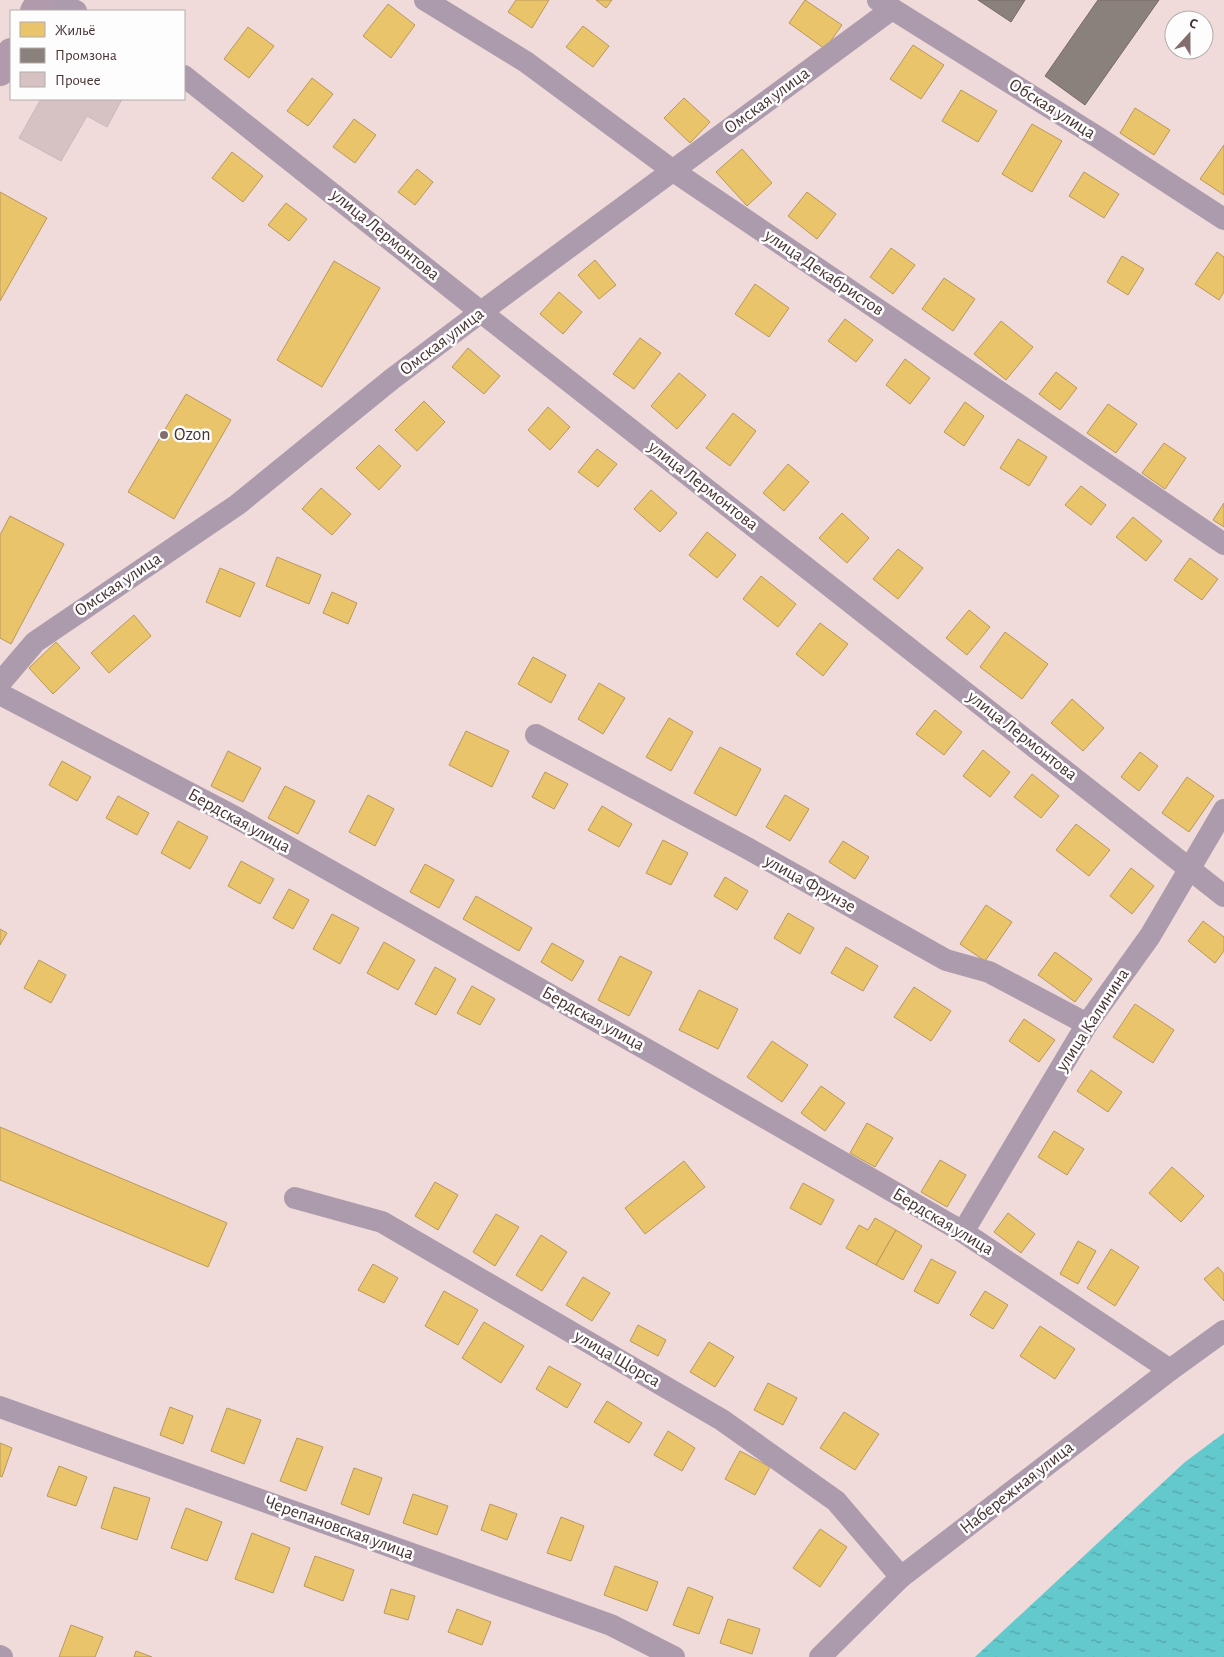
<svg xmlns="http://www.w3.org/2000/svg" width="1224" height="1657" viewBox="0 0 1224 1657" font-family="'Alegreya Sans',sans-serif">
	<style>
		.water { fill: url(#water-ripples) }
		.homes { fill: #e9c46a; stroke: #b9985a }
		.industry { fill: #8a817c; stroke: #766a66 }
		.building { fill: #d6c2c2; stroke: #cbb8b8 }
		.lines { fill: none; stroke-linecap: round; stroke-linejoin: round }
		.minor { stroke: #ac9bac; stroke-width: 22 }
		.major { stroke: #b09aab; stroke-width: 28 }
		.poi-dot { fill: #836d6d; stroke: #fdfdfd; stroke-width: 2 }
		.labels { text-anchor: middle; dominant-baseline: central; stroke-width: 5; stroke-linejoin: round; paint-order: stroke }
		.street-label { font-size: 18px; fill: #483333; stroke: #fdfdfd }
		.poi-label { font-size: 18px; fill: #483333; stroke: #fdfdfd; text-anchor: start }
	</style>
	<defs>
		<pattern id="water-ripples" width="26" height="14" patternUnits="userSpaceOnUse" patternTransform="scale(1.25)"><rect width="26" height="14" fill="#63c9cd"/><path d="M2 4q2-2 4 0t4 0M15 11q2-2 4 0t4 0" fill="none" stroke="#54a4a7"/></pattern>
	</defs>
	<rect width="100%" height="100%" fill="#f0dada"/>
	<path class="water" d="M1224,1433v224h-249l210,-195z"/>
	<g class="homes">
		<path d="M516,0h33l-17,28 -24,-16z"/>
		<path d="M596,0h16l-6,8z"/>
		<path d="M805,0l37,25 -17,24 -36,-26z"/>
		<path d="M388,4l27,21 -24,33 -28,-22z"/>
		<path d="M583,26l26,20 -16,21 -27,-20z"/>
		<path d="M248,27l26,19 -25,32 -25,-19z"/>
		<path d="M913,45l31,20 -23,34 -31,-20z"/>
		<path d="M312,78l21,16 -25,32 -21,-15z"/>
		<path d="M961,90l36,21 -19,31 -36,-21z"/>
		<path d="M684,98l26,24 -20,21 -26,-25z"/>
		<path d="M1135,108l35,22 -16,25 -34,-22z"/>
		<path d="M354,119l22,16 -21,28 -22,-16z"/>
		<path d="M1032,124l30,17 -30,51 -30,-18z"/>
		<path d="M1224,145v50l-24,-16z"/>
		<path d="M742,149l30,34 -25,23 -31,-34z"/>
		<path d="M232,152l31,24 -20,26 -31,-24z"/>
		<path d="M417,169l16,13 -18,23 -17,-13z"/>
		<path d="M1084,172l35,22 -15,24 -35,-22z"/>
		<path d="M0,192l47,26 -47,83z"/>
		<path d="M807,192l29,22 -19,25 -29,-23z"/>
		<path d="M286,203l21,16 -18,22 -21,-16z"/>
		<path d="M891,248l24,17 -22,29 -23,-17z"/>
		<path d="M1217,252l7,5v35l-5,8 -24,-16z"/>
		<path d="M1122,256l22,13 -16,26 -21,-13z"/>
		<path d="M595,260l21,25 -17,14 -21,-24z"/>
		<path d="M334,261l46,27 -58,99 -45,-27z"/>
		<path d="M944,278l31,21 -22,32 -31,-22z"/>
		<path d="M755,284l34,24 -20,29 -34,-23z"/>
		<path d="M559,292l23,20 -19,22 -23,-20z"/>
		<path d="M845,319l28,21 -17,22 -28,-21z"/>
		<path d="M1001,321l32,26 -27,33 -32,-26z"/>
		<path d="M640,338l21,15 -27,36 -21,-15z"/>
		<path d="M468,348l32,28 -16,18 -32,-27z"/>
		<path d="M905,359l25,19 -20,26 -24,-19z"/>
		<path d="M1056,372l21,16 -17,22 -21,-16z"/>
		<path d="M679,373l27,22 -29,34 -26,-23z"/>
		<path d="M186,394l45,26 -57,99 -46,-27z"/>
		<path d="M424,401l21,21 -28,29 -22,-21z"/>
		<path d="M965,402l19,14 -20,30 -20,-14z"/>
		<path d="M1108,404l29,20 -21,29 -29,-20z"/>
		<path d="M548,407l22,20 -20,23 -22,-20z"/>
		<path d="M733,413l23,18 -26,35 -24,-18z"/>
		<path d="M1018,439l29,18 -18,29 -29,-18z"/>
		<path d="M1164,443l22,15 -21,31 -23,-16z"/>
		<path d="M379,445l22,21 -22,24 -23,-22z"/>
		<path d="M597,449l20,15 -19,23 -20,-15z"/>
		<path d="M788,464l21,18 -25,29 -21,-18z"/>
		<path d="M1081,486l25,19 -15,20 -26,-20z"/>
		<path d="M321,488l30,26 -19,21 -30,-26z"/>
		<path d="M651,490l26,23 -17,19 -26,-23z"/>
		<path d="M1224,503v24l-11,-7z"/>
		<path d="M842,513l27,25 -22,25 -28,-25z"/>
		<path d="M10,516l54,28 -53,100 -11,-6v-103z"/>
		<path d="M1133,517l29,24 -16,20 -30,-24z"/>
		<path d="M707,532l29,23 -19,23 -28,-23z"/>
		<path d="M898,549l25,19 -25,31 -25,-20z"/>
		<path d="M277,557l44,18 -12,29 -43,-18z"/>
		<path d="M1190,558l28,21 -16,21 -28,-20z"/>
		<path d="M220,568l35,15 -15,34 -34,-15z"/>
		<path d="M761,576l35,28 -18,23 -35,-28z"/>
		<path d="M332,592l25,11 -9,21 -25,-11z"/>
		<path d="M969,610l21,17 -23,28 -21,-17z"/>
		<path d="M134,615l17,21 -42,37 -18,-20z"/>
		<path d="M820,623l28,21 -25,32 -27,-22z"/>
		<path d="M1005,632l43,32 -26,35 -42,-32z"/>
		<path d="M56,642l24,26 -27,26 -24,-26z"/>
		<path d="M533,657l33,18 -15,28 -33,-19z"/>
		<path d="M599,683l26,15 -22,36 -25,-15z"/>
		<path d="M1072,699l32,29 -21,23 -32,-28z"/>
		<path d="M935,710l27,22 -18,23 -28,-21z"/>
		<path d="M669,718l24,14 -22,39 -25,-14z"/>
		<path d="M466,731l43,20 -17,36 -43,-22z"/>
		<path d="M720,747l41,22 -25,47 -42,-23z"/>
		<path d="M983,750l27,22 -20,25 -27,-21z"/>
		<path d="M228,751l33,17 -18,34 -32,-16z"/>
		<path d="M1140,752l18,14 -19,25 -18,-14z"/>
		<path d="M62,761l29,16 -14,24 -28,-16z"/>
		<path d="M545,772l23,12 -14,25 -22,-12z"/>
		<path d="M1032,774l27,22 -18,22 -27,-21z"/>
		<path d="M1187,777l27,19 -25,36 -27,-19z"/>
		<path d="M285,786l30,15 -17,33 -30,-16z"/>
		<path d="M368,795l26,14 -19,37 -26,-14z"/>
		<path d="M785,795l24,14 -19,32 -24,-14z"/>
		<path d="M118,796l31,17 -12,22 -31,-17z"/>
		<path d="M602,806l30,18 -13,23 -31,-17z"/>
		<path d="M178,821l30,16 -18,32 -29,-16z"/>
		<path d="M1076,824l34,26 -21,26 -33,-26z"/>
		<path d="M663,840l25,13 -17,32 -25,-12z"/>
		<path d="M843,841l26,16 -14,22 -26,-17z"/>
		<path d="M241,861l33,18 -14,25 -32,-18z"/>
		<path d="M425,864l29,16 -15,28 -29,-16z"/>
		<path d="M1131,868l23,18 -22,28 -22,-18z"/>
		<path d="M725,877l23,14 -11,19 -23,-14z"/>
		<path d="M289,889l20,11 -16,29 -20,-11z"/>
		<path d="M476,896l56,32 -13,23 -56,-32z"/>
		<path d="M986,905l26,17 -27,39 -25,-17z"/>
		<path d="M788,913l26,15 -14,26 -26,-16z"/>
		<path d="M332,914l27,14 -19,36 -27,-15z"/>
		<path d="M1203,921l21,16v14l-9,12 -27,-22z"/>
		<path d="M0,929l7,4 -7,12z"/>
		<path d="M384,942l31,18 -17,30 -31,-17z"/>
		<path d="M552,943l32,18 -12,20 -31,-19z"/>
		<path d="M846,947l32,19 -15,25 -32,-18z"/>
		<path d="M1055,952l37,27 -17,23 -37,-27z"/>
		<path d="M620,956l32,16 -23,44 -31,-16z"/>
		<path d="M39,960l27,15 -15,28 -27,-15z"/>
		<path d="M435,967l21,12 -20,36 -21,-11z"/>
		<path d="M472,986l23,13 -15,26 -23,-12z"/>
		<path d="M914,987l37,24 -20,30 -37,-24z"/>
		<path d="M699,990l39,19 -20,40 -39,-19z"/>
		<path d="M1135,1004l39,26 -21,33 -40,-26z"/>
		<path d="M1024,1019l31,21 -16,22 -30,-21z"/>
		<path d="M772,1041l36,24 -26,37 -35,-25z"/>
		<path d="M1091,1070l31,22 -14,20 -31,-21z"/>
		<path d="M821,1086l24,17 -20,28 -24,-18z"/>
		<path d="M867,1123l26,15 -18,29 -25,-14z"/>
		<path d="M0,1127l227,96 -19,44 -208,-87z"/>
		<path d="M1054,1131l30,18 -17,26 -29,-18z"/>
		<path d="M940,1160l26,15 -19,32 -26,-15z"/>
		<path d="M684,1161l21,26 -60,47 -20,-26z"/>
		<path d="M1172,1167l32,29 -23,26 -32,-29z"/>
		<path d="M435,1182l23,13 -20,35 -23,-14z"/>
		<path d="M803,1183l31,17 -13,25 -31,-17z"/>
		<path d="M1008,1213l27,21 -14,19 -27,-21z"/>
		<path d="M496,1214l23,13 -24,39 -22,-14z"/>
		<path d="M875,1218l21,12 -20,35 -30,-17 13,-23 9,5z"/>
		<path d="M896,1230l26,16 -19,34 -27,-15z"/>
		<path d="M541,1235l26,17 -25,39 -26,-16z"/>
		<path d="M1078,1241l18,10 -18,33 -18,-10z"/>
		<path d="M1111,1249l28,18 -24,39 -28,-18z"/>
		<path d="M931,1259l25,13 -18,32 -24,-13z"/>
		<path d="M373,1264l25,14 -14,25 -26,-13z"/>
		<path d="M1218,1267l6,7v27l-20,-22z"/>
		<path d="M583,1277l27,16 -18,28 -26,-16z"/>
		<path d="M444,1291l34,19 -20,35 -33,-19z"/>
		<path d="M985,1291l23,14 -15,24 -23,-14z"/>
		<path d="M484,1322l40,24 -23,37 -39,-25z"/>
		<path d="M638,1325l28,15 -8,16 -28,-15z"/>
		<path d="M1040,1326l35,23 -20,30 -35,-23z"/>
		<path d="M709,1342l25,15 -19,30 -25,-15z"/>
		<path d="M549,1366l32,18 -14,24 -31,-19z"/>
		<path d="M768,1383l29,15 -14,27 -29,-15z"/>
		<path d="M607,1401l35,22 -13,20 -35,-21z"/>
		<path d="M170,1407l23,9 -10,28 -23,-9z"/>
		<path d="M227,1408l34,12 -17,44 -33,-13z"/>
		<path d="M844,1412l35,22 -24,36 -35,-22z"/>
		<path d="M668,1431l27,17 -13,23 -28,-16z"/>
		<path d="M297,1438l26,9 -17,44 -26,-10z"/>
		<path d="M0,1443l12,5 -10,29 -2,-1z"/>
		<path d="M740,1451l30,16 -15,28 -30,-16z"/>
		<path d="M59,1466l28,11 -11,29 -29,-10z"/>
		<path d="M354,1468l28,10 -13,37 -28,-11z"/>
		<path d="M114,1487l36,11 -13,42 -36,-12z"/>
		<path d="M413,1494l35,12 -11,29 -34,-12z"/>
		<path d="M490,1504l27,10 -10,26 -26,-10z"/>
		<path d="M186,1508l36,14 -15,39 -36,-13z"/>
		<path d="M561,1517l23,9 -13,35 -24,-8z"/>
		<path d="M820,1529l27,18 -27,40 -27,-19z"/>
		<path d="M252,1533l38,15 -17,45 -38,-14z"/>
		<path d="M315,1556l39,14 -11,31 -39,-15z"/>
		<path d="M615,1566l43,16 -11,29 -43,-16z"/>
		<path d="M688,1587l25,10 -14,37 -26,-9z"/>
		<path d="M391,1589l24,7 -7,24 -24,-7z"/>
		<path d="M457,1609l34,13 -9,23 -34,-13z"/>
		<path d="M728,1619l32,10 -8,25 -32,-11z"/>
		<path d="M71,1625l32,12 -8,20h-36z"/>
		<path d="M136,1651l16,6h-18z"/>
	</g>
	<g class="industry">
		<path d="M978,0h47l-14,22z"/>
		<path d="M1098,0h61l-74,105 -40,-29z"/>
	</g>
	<path class="building" d="M41,99h81l-15,28 -20,-11 -26,45 -42,-23z"/>
	<g class="lines">
		<g class="minor">
			<path d="M47,0l29,11"/>
			<path d="M425,0l101,62 146,108 552,374"/>
			<path d="M878,0l221,138 125,81"/>
			<path d="M184,76l297,236 743,584"/>
			<path d="M0,683l35,-41 202,-137 155,-126 89,-67 411,-303"/>
			<path d="M0,694l237,124 430,243 296,171 207,138"/>
			<path d="M536,735l211,113 199,112 43,12 98,52"/>
			<path d="M295,1198l87,24 340,198 114,81 65,76"/>
			<path d="M963,1232l124,-208 63,-88 74,-126"/>
			<path d="M0,1407l611,218 63,32"/>
			<path d="M0,1656l2,1"/>
			<path d="M820,1657l81,-80 269,-207 54,-39"/>
		</g>
		<g class="major">
			<path d="M34,11l7,-11"/>
			<path d="M0,72l11,-20"/>
		</g>
	</g>
	<circle class="poi-dot" cx="164" cy="435" r="5"/>
	<g class="labels">
		<g class="street-label">
			<text transform="translate(767 101) rotate(-36)">Омская улица</text>
			<text transform="translate(1052 109) rotate(32)">Обская улица</text>
			<text transform="translate(385 235) rotate(39)">улица Лермонтова</text>
			<text transform="translate(824 273) rotate(34)">улица Декабристов</text>
			<text transform="translate(442 342) rotate(-37)">Омская улица</text>
			<text transform="translate(703 486) rotate(38)">улица Лермонтова</text>
			<text transform="translate(118 585) rotate(-34)">Омская улица</text>
			<text transform="translate(1022 736) rotate(38)">улица Лермонтова</text>
			<text transform="translate(239 821) rotate(29)">Бердская улица</text>
			<text transform="translate(810 884) rotate(29)">улица Фрунзе</text>
			<text transform="translate(593 1019) rotate(29)">Бердская улица</text>
			<text transform="translate(1093 1020) rotate(-57)">улица Калинина</text>
			<text transform="translate(943 1222) rotate(31)">Бердская улица</text>
			<text transform="translate(617 1359) rotate(30)">улица Щорса</text>
			<text transform="translate(1017 1488) rotate(-38)">Набережная улица</text>
			<text transform="translate(339 1528) rotate(20)">Черепановская улица</text>
		</g>
		<g class="poi-label">
			<text x="174" y="435">Ozon</text>
		</g>
	</g>
	<rect x="10" y="10" width="175" height="90" fill="#fdfdfd" stroke="#b5acac"/>
	<rect x="20" y="22" width="25" height="15" fill="#e9c46a" stroke="#b5acac"/>
	<text x="55" y="35" font-size="15" fill="#483333">Жильё</text>
	<rect x="20" y="48" width="25" height="15" fill="#8a817c" stroke="#b5acac"/>
	<text x="55" y="60" font-size="15" fill="#483333">Промзона</text>
	<rect x="20" y="72" width="25" height="15" fill="#d6c2c2" stroke="#b5acac"/>
	<text x="55" y="85" font-size="15" fill="#483333">Прочее</text>
	<g transform="translate(1189 35) rotate(21)"><circle r="24" fill="#fdfdfd" stroke="#b5acac"/>
	<path d="M0-4L9 19L0 12L-9 19Z" fill="#836d6d"/>
	<text y="-8" font-size="14" font-weight="bold" text-anchor="middle" fill="#483333">С</text>
	</g>
</svg>
